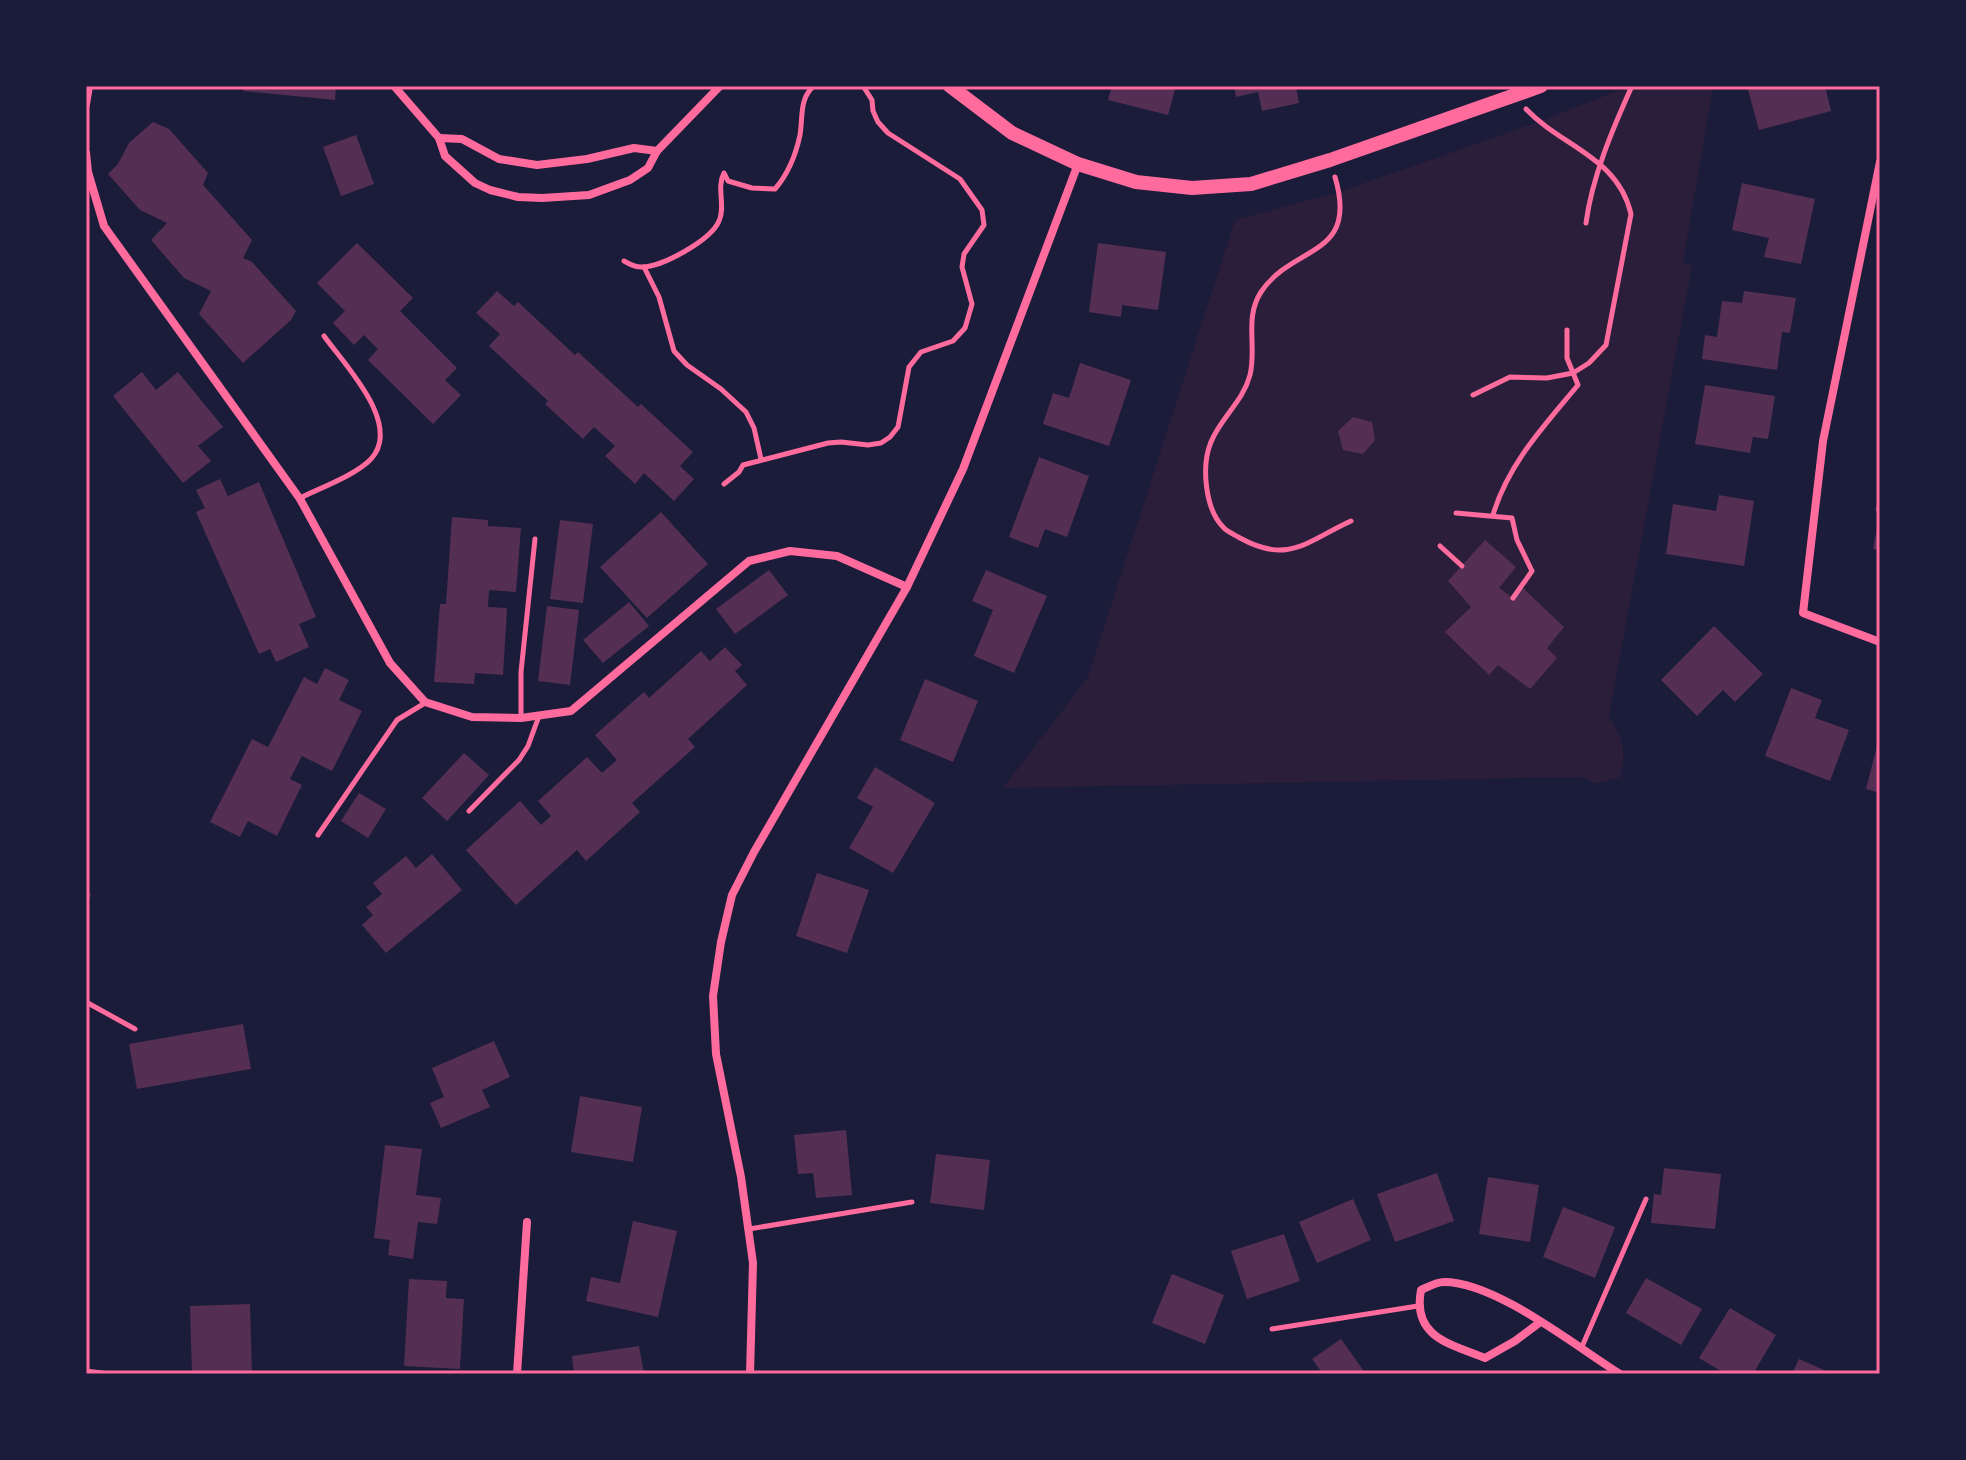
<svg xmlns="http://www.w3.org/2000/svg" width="1966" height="1460" viewBox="0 0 1966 1460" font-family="Overpass,sans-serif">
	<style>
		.green { fill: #2a1e3b }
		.building { fill: #542f53 }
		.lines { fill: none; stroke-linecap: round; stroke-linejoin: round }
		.path { stroke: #ff6b9d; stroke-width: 5 }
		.service { stroke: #ff6b9d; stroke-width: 5 }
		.minor { stroke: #ff6b9d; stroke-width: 8 }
		.tertiary { stroke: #ff6b9d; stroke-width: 14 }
		.neatline { fill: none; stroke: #ff6b9d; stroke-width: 3 }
	</style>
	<rect width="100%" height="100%" fill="#1b1b3a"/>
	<path class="green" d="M1630,86h83l-30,177 9,3 -83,450c14,25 18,32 11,61l-24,7 -14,-7 -579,11 85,-111 147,-457 104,-28 199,-70z"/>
	<g class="building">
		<path d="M244,86h92l-1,14 -92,-9z"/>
		<path d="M1112,86h64l-8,29 -60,-15z"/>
		<path d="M1234,86h62l3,17 -37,8 -4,-19 -22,5z"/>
		<path d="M1747,86h78l6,25 -72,19z"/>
		<path d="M153,122l16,7 39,44 -5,12 49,55 -9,18 9,4 44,49 -5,9 -48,43 -44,-49 12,-23 -27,-13 -33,-38 16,-17 -27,-13 -32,-36 10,-10 11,-21z"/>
		<path d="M356,135l18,49 -33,12 -18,-49z"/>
		<path d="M1742,183l73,16 -14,65 -37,-7 5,-19 -37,-8z"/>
		<path d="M357,243l56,55 -13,13 57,57 -12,12 16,15 -28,29 -65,-64 10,-11 -14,-14 -10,10 -21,-22 12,-12 -28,-28z"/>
		<path d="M1098,243l68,9 -8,58 -36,-5 -1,12 -32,-5z"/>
		<path d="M497,291l17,15 4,-4 57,53 3,-3 60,55 3,-3 52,48 -13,14 14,13 -20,22 -30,-28 -9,11 -30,-28 10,-10 -21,-19 -11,12 -38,-35 3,-3 -59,-55 11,-12 -24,-21z"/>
		<path d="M1744,291l52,7 -6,35 -8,-1 -5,38 -75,-11 3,-24 12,2 5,-36 20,2z"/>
		<path d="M1080,363l51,17 -22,66 -66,-22 10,-31 16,5z"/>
		<path d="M142,372l14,18 22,-18 45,55 -25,19 13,15 -28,22 -70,-87z"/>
		<path d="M1705,385l70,11 -7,43 -15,-2 -3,16 -55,-9z"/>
		<path d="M1353,417l19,5 3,18 -12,14 -20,-4 -5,-19z"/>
		<path d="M1039,457l50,19 -22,61 -22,-8 -7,19 -29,-11z"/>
		<path d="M220,479l8,17 31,-14 57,135 -17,7 10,23 -33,15 -6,-13 -11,5 -63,-142 9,-4 -9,-18z"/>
		<path d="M1879,493h1v19l-5,-1z"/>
		<path d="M1719,495l35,6 -10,65 -78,-12 7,-50 43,7z"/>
		<path d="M661,512l47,52 -61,54 -47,-51z"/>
		<path d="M452,517l36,3v6l33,2 -5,64 -27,-2 -1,17 19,1 -4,67 -28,-2 -1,11 -40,-2 6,-78h6z"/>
		<path d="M560,520l33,4 -10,79 -33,-4z"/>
		<path d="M1878,522h2v28l-7,-1z"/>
		<path d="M1485,540l31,27 -17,21 14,10 9,-11 42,40 -17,21 10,10 -27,31 -32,-24 -9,10 -44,-43 26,-25 -23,-26z"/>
		<path d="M769,570l19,25 -53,39 -19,-25z"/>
		<path d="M986,570l61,26 -33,77 -40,-17 19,-46 -21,-9z"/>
		<path d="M629,602l20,24 -46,37 -20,-23z"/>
		<path d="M547,606l32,4 -9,75 -32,-4z"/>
		<path d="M1714,626l49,48 -28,28 -12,-12 -26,26 -36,-36z"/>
		<path d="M725,647l17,18 -7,6 12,14 -59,54 7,8 -63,56 8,9 -54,49 -9,-11 -61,55 -50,-55 54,-49 21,24 10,-9 -13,-15 49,-44 15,16 15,-13 -22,-25 49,-43 5,6 52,-47 9,10z"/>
		<path d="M325,668l24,12 -10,20 23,11 -30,60 -30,-15 -12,23 12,6 -25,51 -29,-15 -8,16 -30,-15 42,-83 16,8 36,-70 13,7z"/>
		<path d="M925,679l53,22 -25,61 -53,-22z"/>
		<path d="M1791,688l31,12 -7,18 34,12 -19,51 -65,-25z"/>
		<path d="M1879,738h1v55l-14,-4z"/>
		<path d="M464,753l25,22 -42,46 -25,-23z"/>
		<path d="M875,767l60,36 -42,70 -44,-25 24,-41 -16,-9z"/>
		<path d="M359,793l27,16 -18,29 -27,-17z"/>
		<path d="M432,854l30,36 -76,63 -24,-28 11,-10 -7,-8 16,-13 -9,-11 33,-27 10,12z"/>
		<path d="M817,873l52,17 -22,63 -51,-17z"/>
		<path d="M86,890l5,4 -5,16z"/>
		<path d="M243,1024l8,45 -114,20 -8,-45z"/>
		<path d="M494,1041l16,36 -28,13 8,17 -49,21 -11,-25 14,-6 -12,-29z"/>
		<path d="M580,1096l62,11 -9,55 -62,-10z"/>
		<path d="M846,1130l6,65 -36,3 -3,-25 -15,1 -4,-39z"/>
		<path d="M385,1145l37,4 -6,46 25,3 -4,26 -19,-2 -5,37 -25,-4 2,-15 -16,-2z"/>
		<path d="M936,1154l54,6 -6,50 -54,-7z"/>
		<path d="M1664,1168l57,6 -6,55 -64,-6 3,-29 7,1z"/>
		<path d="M1437,1173l17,48 -59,21 -18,-48z"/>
		<path d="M1488,1177l51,8 -9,57 -51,-8z"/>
		<path d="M1353,1199l18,41 -54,23 -18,-41z"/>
		<path d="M1563,1207l52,20 -20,51 -52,-21z"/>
		<path d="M633,1221l44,10 -19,86 -72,-16 5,-24 29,6z"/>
		<path d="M1284,1234l16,47 -53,18 -16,-48z"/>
		<path d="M1172,1274l52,21 -19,49 -53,-21z"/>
		<path d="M1646,1278l56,31 -21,36 -55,-32z"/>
		<path d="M409,1279l38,2 -1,17 18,1 -4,70 -56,-3z"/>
		<path d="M250,1304l2,70h-60l-2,-68z"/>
		<path d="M1730,1308l46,27 -23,39h-27l-27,-16z"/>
		<path d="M1341,1339l25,35h-43l-11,-15z"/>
		<path d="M639,1346l5,28h-70l-2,-18z"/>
		<path d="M1799,1359l34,15h-41z"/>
	</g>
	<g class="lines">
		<g class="path">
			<path d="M1335,177c24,81 -42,67 -74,115 -17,26 -4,55 -11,83 -7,27 -29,42 -39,67 -10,24 -6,68 13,86 4,4 11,7 16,10 49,27 67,3 111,-17"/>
			<path d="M1586,223c6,-46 27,-95 46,-137"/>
			<path d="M624,261c6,3 10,6 17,6 20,1 70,-27 78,-46 7,-15 -3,-33 5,-48l4,8 24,7 23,1c13,-15 21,-35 25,-54 3,-17 -1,-37 14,-49"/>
			<path d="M644,267l15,30 15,54 13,14 34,24 25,23 8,16 7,31"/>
			<path d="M1473,395l37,-18 37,1 26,-5 16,-10 17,-18 25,-131c-13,-57 -69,-67 -105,-105"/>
			<path d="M724,484l15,-12 4,-7 85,-22 13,-1 27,3 13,-2 9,-6 8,-10 11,-60 12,-15 32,-11 12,-13 7,-24 -10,-37 2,-13 20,-29 -2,-15 -22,-31 -72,-46 -10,-11 -5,-11 -1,-11 -9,-14"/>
			<path d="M1456,513l56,5 5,22 15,31 -19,27"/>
			<path d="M1493,515c15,-51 51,-89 85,-130l-11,-27v-28"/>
			<path d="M1440,546l22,20"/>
		</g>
		<g class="service">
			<path d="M300,498c20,-10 56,-23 71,-39 32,-35 -27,-95 -47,-123"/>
			<path d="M521,717v-45l14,-133"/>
			<path d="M469,811l50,-51 9,-14 11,-30"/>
			<path d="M318,835l79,-115 28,-17"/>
			<path d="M86,1002l49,27"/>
			<path d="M749,1229l163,-27"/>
			<path d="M1272,1329l146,-23"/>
			<path d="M1581,1349l65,-150"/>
			<path d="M86,1371l23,3"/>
		</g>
		<g class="minor">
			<path d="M394,86l45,52 6,18 30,27 15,7 28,7 24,1 47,-3 41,-15 18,-12 9,-17 63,-65"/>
			<path d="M86,104l3,-18"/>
			<path d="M439,138l23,1 37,20 38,6 50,-6 47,-11 23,3"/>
			<path d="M86,153l2,19 16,54 196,273 90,164 35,39 47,15 49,1 50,-7 178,-150 41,-10 47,5 70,31"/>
			<path d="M1880,162l-57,279 -20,172 77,29"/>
			<path d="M1539,1323l-24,18 -30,17c-35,-14 -73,-21 -64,-68 7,-3 15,-8 23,-8 52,0 131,64 176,92"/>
			<path d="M517,1374l10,-152"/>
			<path d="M750,1374l3,-111 -12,-86 -25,-123 -3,-58 8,-54 11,-47 22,-43 153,-265 56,-118 115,-305"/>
		</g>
		<path class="tertiary" d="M950,86l62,47 66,31 58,18 56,6 59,-4 79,-24 211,-74"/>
	</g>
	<rect width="1966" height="1460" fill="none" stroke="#1b1b3a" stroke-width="176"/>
	<rect x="88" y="88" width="1790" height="1284" class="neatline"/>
</svg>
